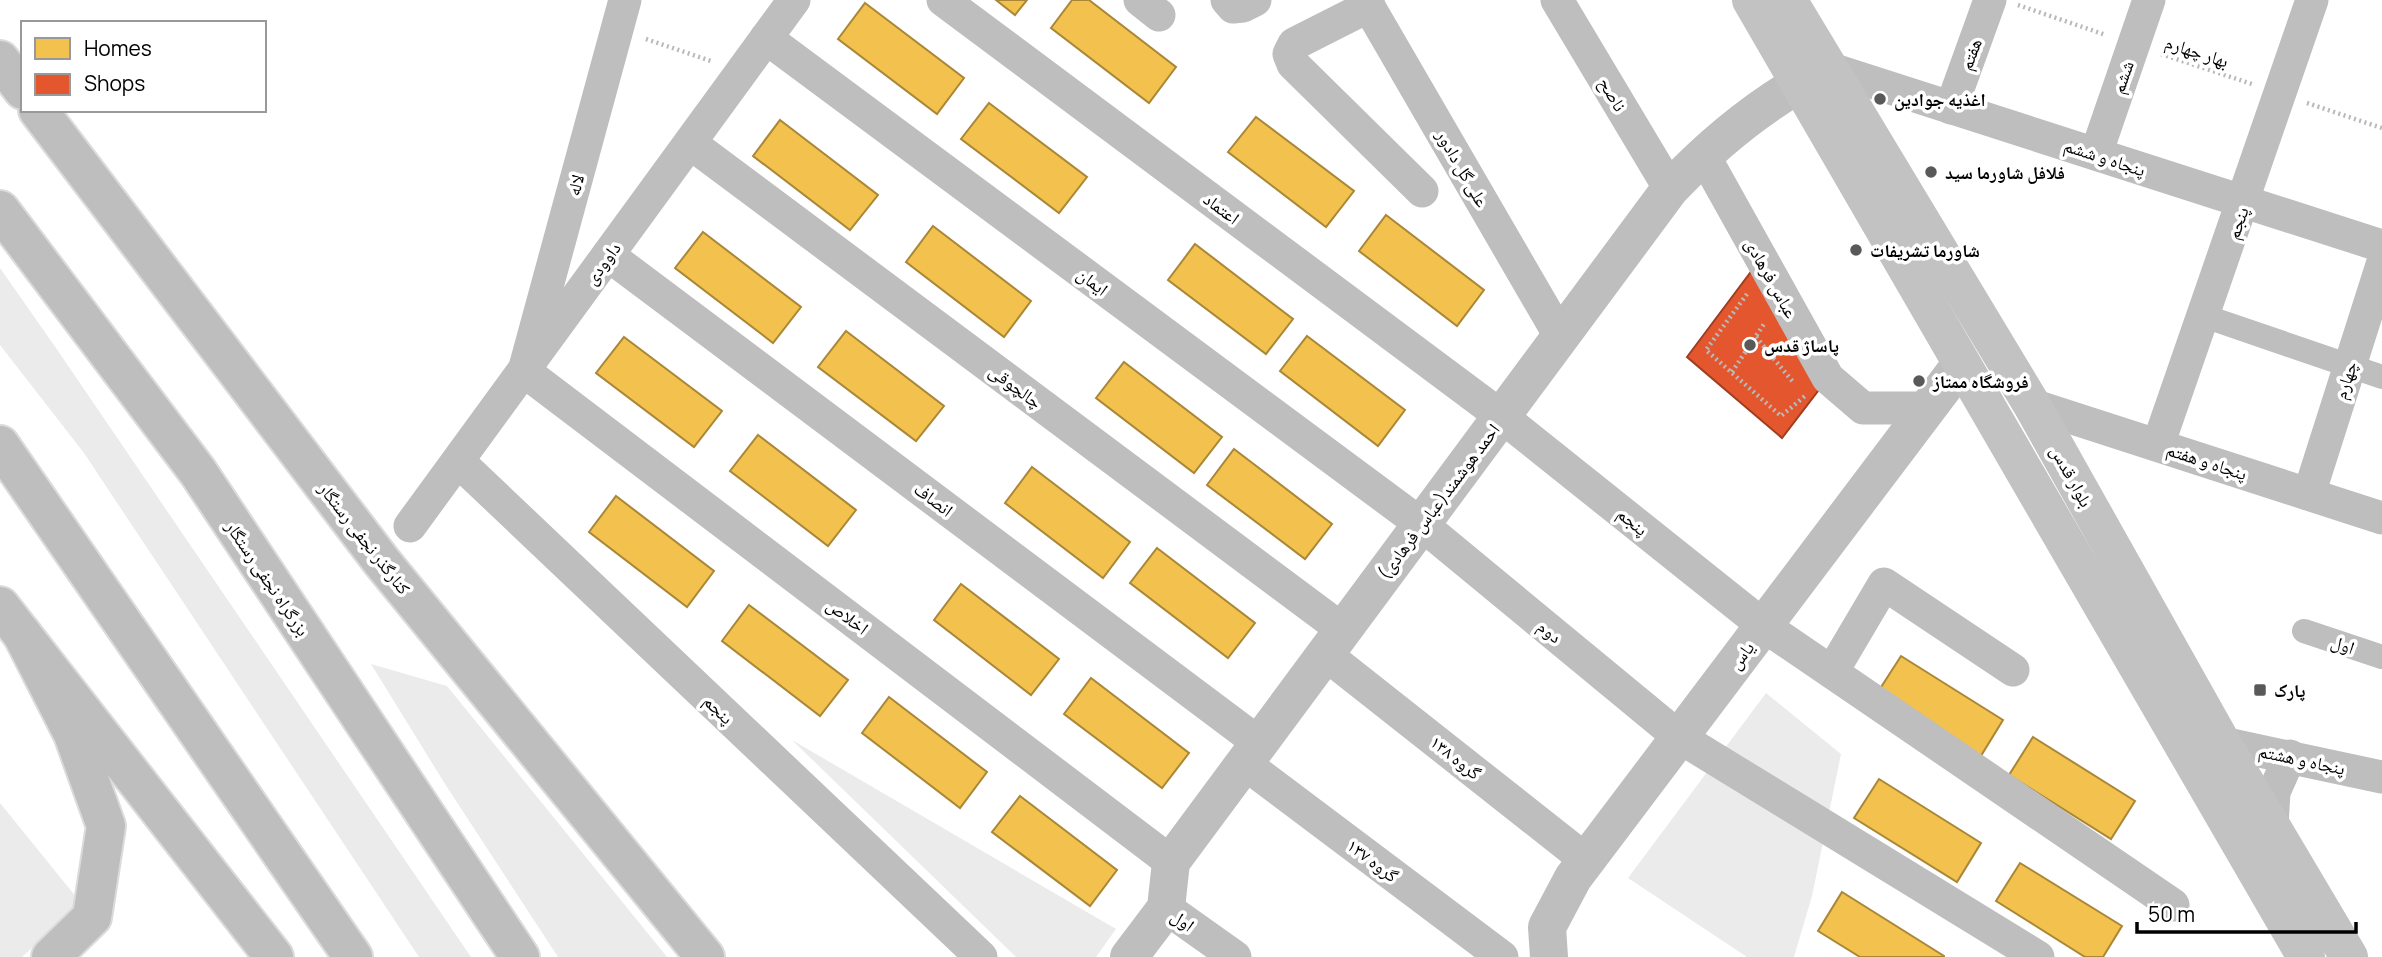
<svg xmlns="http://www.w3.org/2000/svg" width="2382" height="957" viewBox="0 0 2382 957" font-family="Manrope,'Noto Naskh Arabic',sans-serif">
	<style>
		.green { fill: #ebebeb }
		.homes { fill: #f2c14e; stroke: #a98737; stroke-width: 2 }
		.shops { fill: #e4572e; stroke: #a03d20; stroke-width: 2 }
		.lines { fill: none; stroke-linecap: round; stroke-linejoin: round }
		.primary-casing { stroke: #dbdbdb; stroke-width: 42 }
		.trunk-casing { stroke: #dbdbdb; stroke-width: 42 }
		.path { stroke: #b9b9b9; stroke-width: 4.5; stroke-dasharray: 2 3.5; stroke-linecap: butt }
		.pedestrian { stroke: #bebebe; stroke-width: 24 }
		.minor { stroke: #bebebe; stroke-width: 33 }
		.tertiary { stroke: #bebebe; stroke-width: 38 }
		.secondary { stroke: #c2c2c2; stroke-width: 38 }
		.primary { stroke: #bebebe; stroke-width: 38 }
		.trunk { stroke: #bebebe; stroke-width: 38 }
		.poi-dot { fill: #595959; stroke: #fff; stroke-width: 2.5 }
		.labels { text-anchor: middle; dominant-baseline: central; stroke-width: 7; stroke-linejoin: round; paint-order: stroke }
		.street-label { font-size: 18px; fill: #000; stroke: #fff }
		.poi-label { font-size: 18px; font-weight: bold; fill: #000; stroke: #fff; text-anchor: start }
	</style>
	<rect width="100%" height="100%" fill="#fff"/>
	<g class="green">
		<path d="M0,268l56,80 415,609h-52l-335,-504 -84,-108z"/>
		<path d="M371,664l76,22 220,271h-109l-113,-173z"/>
		<path d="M1766,693l75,61 -29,142 -18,61h-47l-119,-79z"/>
		<path d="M792,740l324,189 -20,28h-80z"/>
		<path d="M0,803l81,100 -59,54h-22z"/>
	</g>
	<g class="homes">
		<path d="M996,0h31l-12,15z"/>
		<path d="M1072,0h17l87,67 -27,36 -98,-75z"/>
		<path d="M865,3l99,75 -27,36 -99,-75z"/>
		<path d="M989,103l98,74 -28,36 -98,-74z"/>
		<path d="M1256,117l98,74 -28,36 -98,-75z"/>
		<path d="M780,120l98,75 -28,35 -97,-74z"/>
		<path d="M1386,215l98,75 -27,36 -98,-75z"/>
		<path d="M933,226l98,75 -27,36 -98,-75z"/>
		<path d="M703,232l98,75 -28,36 -98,-75z"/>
		<path d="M1195,244l98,75 -27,35 -98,-74z"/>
		<path d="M846,331l98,75 -28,35 -98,-74z"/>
		<path d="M1307,336l98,74 -27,36 -98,-75z"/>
		<path d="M624,337l98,74 -28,36 -98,-74z"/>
		<path d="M1124,362l98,75 -28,36 -98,-75z"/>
		<path d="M758,435l98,75 -28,36 -98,-75z"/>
		<path d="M1234,449l98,75 -27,35 -98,-74z"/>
		<path d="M1032,467l98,75 -27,36 -98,-75z"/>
		<path d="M616,496l98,75 -27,36 -98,-75z"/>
		<path d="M1157,548l98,75 -27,35 -98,-75z"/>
		<path d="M961,584l98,75 -28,36 -97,-75z"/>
		<path d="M749,605l99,75 -28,36 -98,-75z"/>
		<path d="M1901,656l102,64 -24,39 -103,-64z"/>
		<path d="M1091,678l98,75 -27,35 -98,-74z"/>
		<path d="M889,697l98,75 -27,36 -98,-75z"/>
		<path d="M2033,737l102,64 -24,38 -102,-64z"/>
		<path d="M1879,779l102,64 -24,39 -103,-64z"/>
		<path d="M1020,796l97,74 -27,36 -98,-74z"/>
		<path d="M2020,863l102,63 -19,31h-18l-89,-56z"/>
		<path d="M1842,892l102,64v1h-84l-42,-26z"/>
	</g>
	<path class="shops" d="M1753,269l75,109 -46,60 -95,-81z"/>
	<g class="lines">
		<defs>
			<g id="primary">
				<path d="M0,60l23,30"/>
				<path d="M38,110l344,452 323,395"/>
				<path d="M0,606l274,351"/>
			</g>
			<g id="trunk">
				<path d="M0,210l198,262 322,485"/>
				<path d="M0,445l353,512"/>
				<path d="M22,634l51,100 33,92 -14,91 -41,40"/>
			</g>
		</defs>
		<use href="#primary" class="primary-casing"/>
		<use href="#trunk" class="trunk-casing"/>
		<g class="path">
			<path d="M2018,5l88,30"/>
			<path d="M646,39l65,22"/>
			<path d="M2161,54l91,30"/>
			<path d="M2307,103l75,25"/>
			<path d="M1747,294l-41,56 75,66 24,-20"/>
			<path d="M1756,337l37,45"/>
			<path d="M1732,372l32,-48"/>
		</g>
		<g class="pedestrian">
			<path d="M2204,316l178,61"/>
			<path d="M2304,631l78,26"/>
		</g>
		<g class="minor">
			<path d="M625,0l-101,371 647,491"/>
			<path d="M943,0l558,416 263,210 409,279"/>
			<path d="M1140,0l19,15"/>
			<path d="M1227,0l6,7 10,-1 12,-6"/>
			<path d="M1365,0l195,336"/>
			<path d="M1557,0l113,189"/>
			<path d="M1369,6l-75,38 -5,10 4,10 129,127"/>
			<path d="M766,38l655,486 258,213 359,220"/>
			<path d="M1828,68l554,178"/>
			<path d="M1951,108l39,-108"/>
			<path d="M690,143l653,487"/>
			<path d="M1703,154l125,224 35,30h65"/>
			<path d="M2096,154l53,-154"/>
			<path d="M608,255l651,488"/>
			<path d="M2032,405l350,113"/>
			<path d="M2158,445l154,-445"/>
			<path d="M458,461l523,496"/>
			<path d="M2309,494l73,-229"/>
			<path d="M410,526l384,-526"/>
			<path d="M1325,654l261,206"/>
			<path d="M1832,672l52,-88 129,86"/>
			<path d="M2222,743l160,34"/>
			<path d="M1244,763l258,194"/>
			<path d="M2272,825l2,-33 16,-36"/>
			<path d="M1166,908l69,49"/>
		</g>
		<g class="tertiary">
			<path d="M1129,957l37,-49 5,-46 499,-673c45,-48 99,-91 158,-121"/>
			<path d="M1549,957l-2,-30 26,-49 388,-514"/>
		</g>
		<g class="secondary">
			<path d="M1751,0l555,957"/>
			<path d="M1788,0l244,405 190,338 127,214"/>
		</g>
		<use href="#primary" class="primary"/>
		<use href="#trunk" class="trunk"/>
	</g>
	<g class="poi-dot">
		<circle cx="1880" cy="99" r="7"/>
		<circle cx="1931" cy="172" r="7"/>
		<circle cx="1856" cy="250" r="7"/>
		<circle cx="1750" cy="345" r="7"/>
		<circle cx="1919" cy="381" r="7"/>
		<rect x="2253" y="683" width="14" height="14" rx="3.5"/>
	</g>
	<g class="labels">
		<g class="street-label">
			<text transform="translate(2197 51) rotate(18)">بهار چهارم</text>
			<text transform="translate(1970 54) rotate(-70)">هفتم</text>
			<text transform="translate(2122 77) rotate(-71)">ششم</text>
			<text transform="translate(1613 94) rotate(59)">ناصح</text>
			<text transform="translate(2105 157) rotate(18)">پنجاه و ششم</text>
			<text transform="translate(1463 168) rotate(60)">علی گل دادور</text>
			<text transform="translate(575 185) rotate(-75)">لاله</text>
			<text transform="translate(1222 208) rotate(37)">اعتماد</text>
			<text transform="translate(2237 223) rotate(-71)">پنجم</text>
			<text transform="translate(602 263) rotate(-54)">داوودی</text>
			<text transform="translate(1772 278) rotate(61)">عباس فرهادی</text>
			<text transform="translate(1093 281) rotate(37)">ایمان</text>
			<text transform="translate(2345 380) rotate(-72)">چهارم</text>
			<text transform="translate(1016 386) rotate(37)">چالچوقی</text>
			<text transform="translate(2207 461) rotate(18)">پنجاه و هفتم</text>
			<text transform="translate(2072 476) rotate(61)">بلوار قدس</text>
			<text transform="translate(934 499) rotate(37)">انصاف</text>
			<text transform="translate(1438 501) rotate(-53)">احمد هوشمند(عباس فرهادی)</text>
			<text transform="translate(1633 521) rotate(39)">پنجم</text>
			<text transform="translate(365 538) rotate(52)">کنارگذر نجفی رستگار</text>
			<text transform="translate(268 578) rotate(56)">بزرگراه نجفی رستگار</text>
			<text transform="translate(848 616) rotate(37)">اخلاص</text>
			<text transform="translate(1550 631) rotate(39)">دوم</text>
			<text transform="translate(2343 644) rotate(19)">اول</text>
			<text transform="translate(1741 655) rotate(-53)">یاس</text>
			<text transform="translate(719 709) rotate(44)">پنجم</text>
			<text transform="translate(1456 757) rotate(38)">گروه ۱۳۸</text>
			<text transform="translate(2302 759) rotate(12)">پنجاه و هشتم</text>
			<text transform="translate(1373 860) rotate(37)">گروه ۱۳۷</text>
			<text transform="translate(1183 920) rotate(36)">اول</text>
		</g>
		<g class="poi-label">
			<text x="1894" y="99">اغذیه جوادین</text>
			<text x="1945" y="172">فلافل شاورما سید</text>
			<text x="1870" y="250">شاورما تشریفات</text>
			<text x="1764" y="345">پاساژ قدس</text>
			<text x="1933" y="381">فروشگاه ممتاز</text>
			<text x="2274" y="690">پارک</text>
		</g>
	</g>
	<rect x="21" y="21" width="245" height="91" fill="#ffffff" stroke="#999999" stroke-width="2"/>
	<rect x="35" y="38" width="35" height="21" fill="#f2c14e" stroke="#999999" stroke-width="2"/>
	<text x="84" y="56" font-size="21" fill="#000000">Homes</text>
	<rect x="35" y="74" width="35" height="21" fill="#e4572e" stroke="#999999" stroke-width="2"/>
	<text x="84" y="91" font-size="21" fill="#000000">Shops</text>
	<path d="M2137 922v10h219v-10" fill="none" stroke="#000000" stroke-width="3.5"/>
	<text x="2148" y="922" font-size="21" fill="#000000" stroke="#ffffff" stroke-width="5" paint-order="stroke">50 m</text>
</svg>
